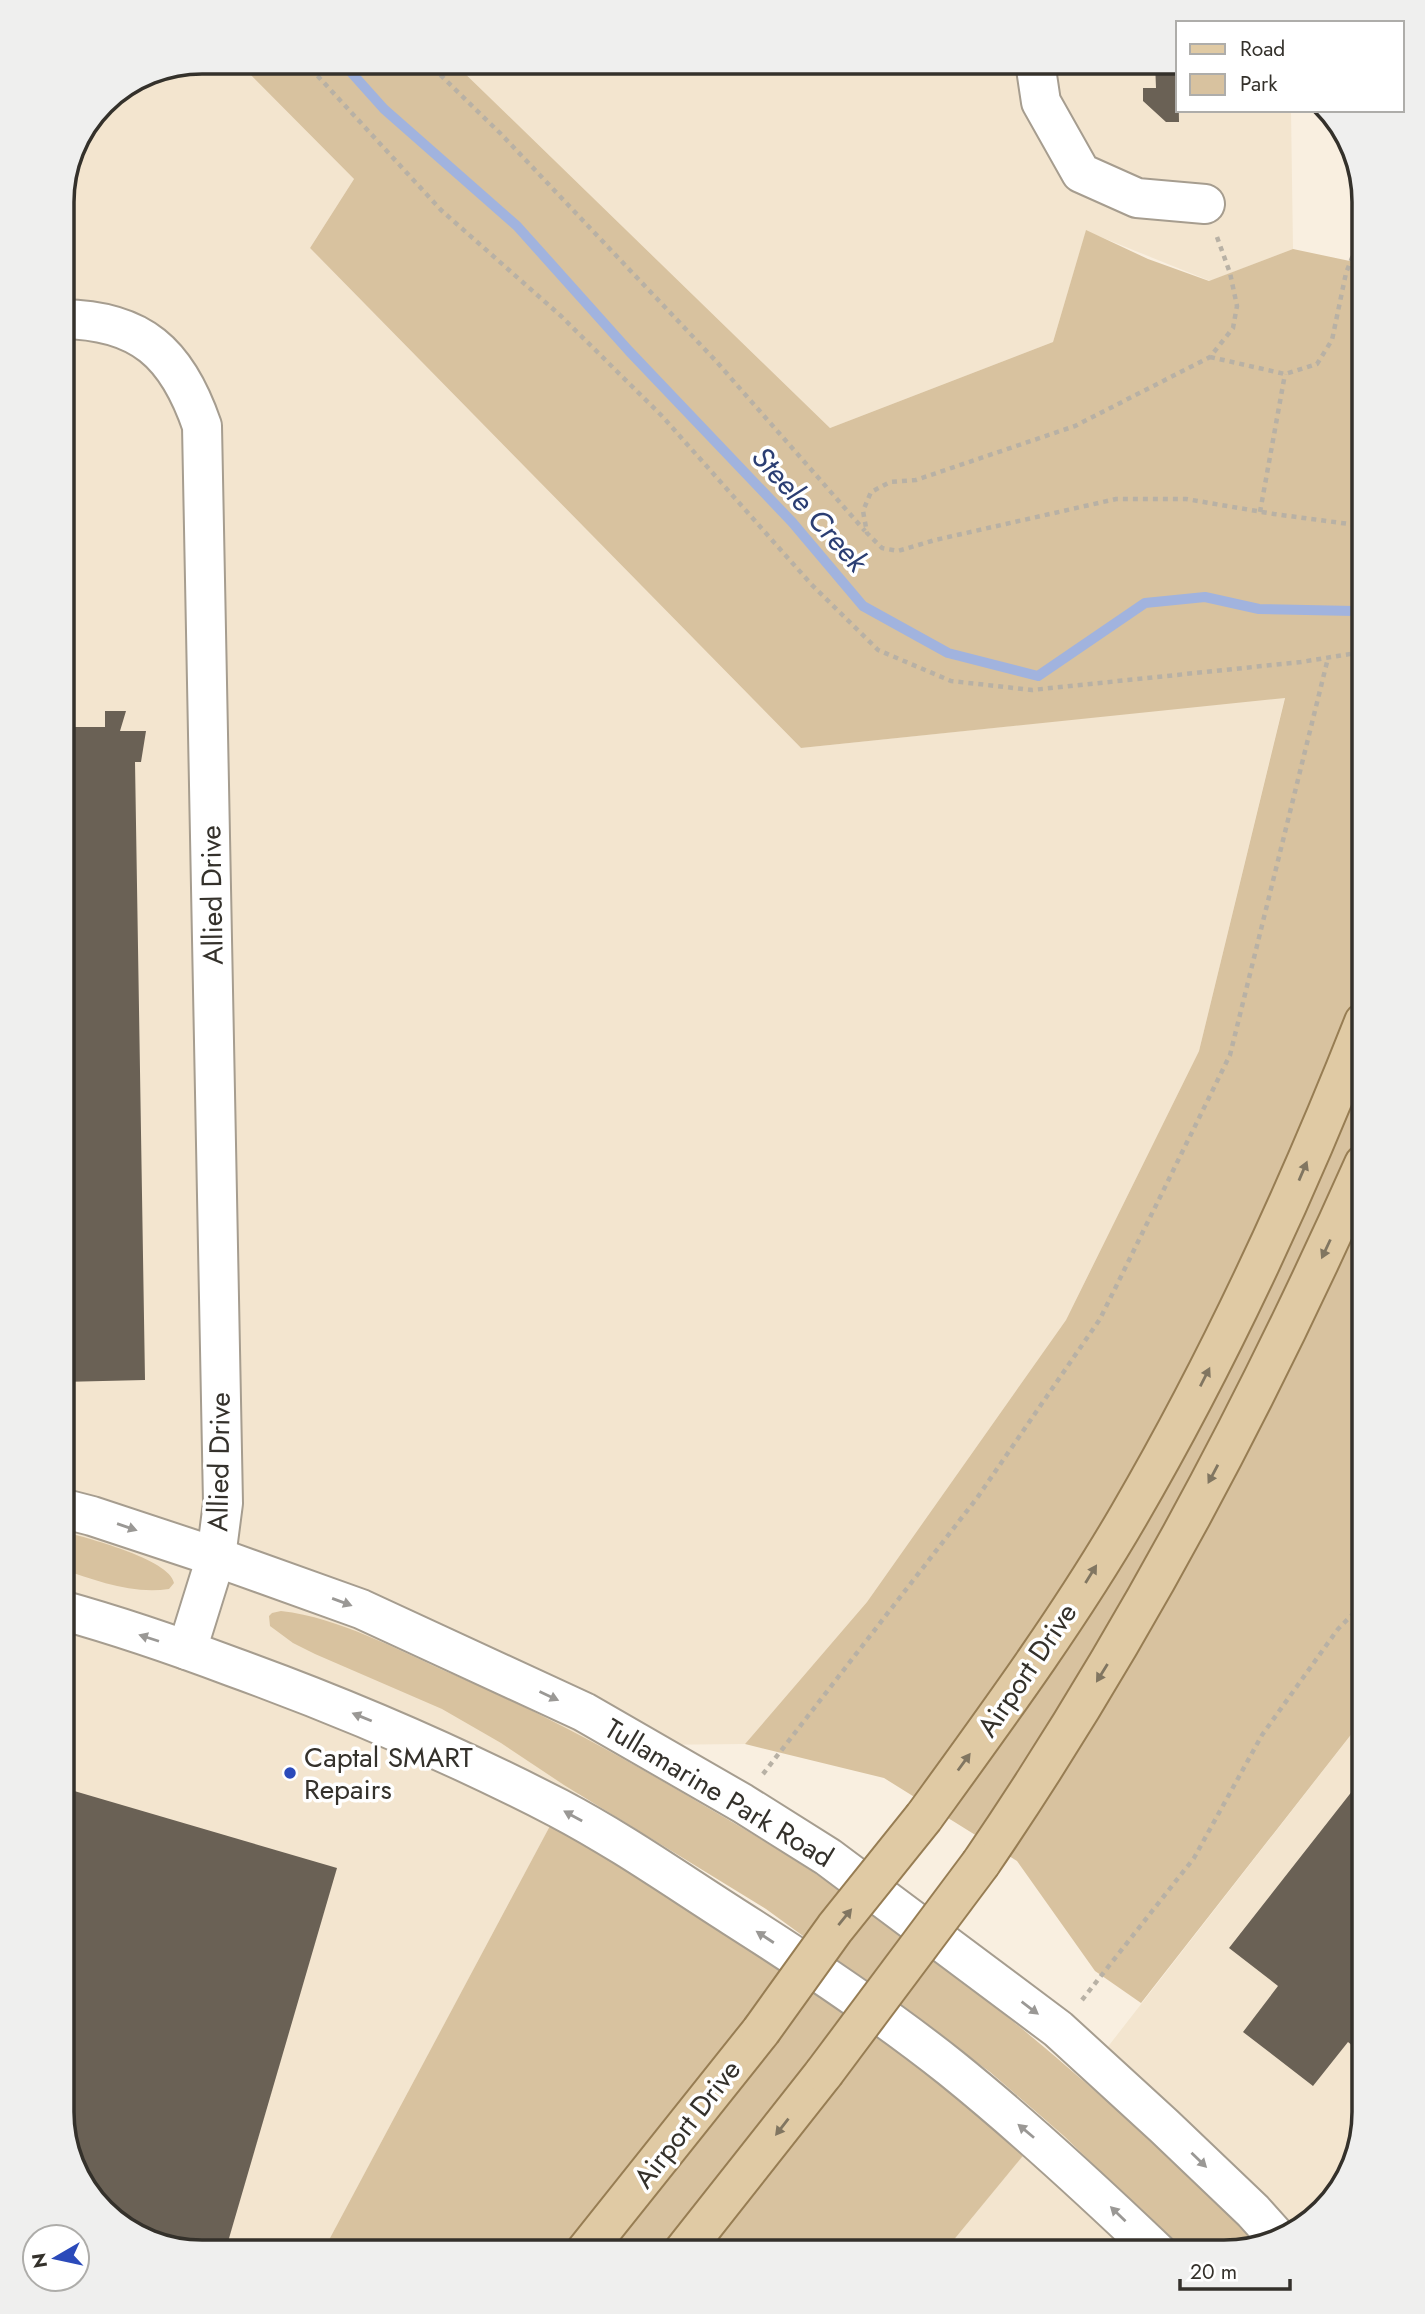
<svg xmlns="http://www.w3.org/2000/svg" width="1425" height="2314" viewBox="0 0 1425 2314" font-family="Jost,sans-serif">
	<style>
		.built { fill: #f3e5cf }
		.green { fill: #d8c29f }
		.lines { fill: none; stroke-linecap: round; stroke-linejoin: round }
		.stream { stroke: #a1b3de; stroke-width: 10 }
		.building { fill: #6a6155 }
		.minor-casing { stroke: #a69d8f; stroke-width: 42 }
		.major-casing { stroke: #977d53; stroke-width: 42 }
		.path { stroke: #b8b1a5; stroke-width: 4.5; stroke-dasharray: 5 5; stroke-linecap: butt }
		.minor { stroke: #fff; stroke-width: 38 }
		.major { stroke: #e0caa4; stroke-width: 38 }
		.major-bridge-casing { stroke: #977d53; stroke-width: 42; stroke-linecap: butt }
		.major-bridge { stroke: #e0caa4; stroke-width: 38 }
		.oneway { fill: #817661 }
		.oneway2 { fill: #9a9895 }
		.poi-dot { fill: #2b4aba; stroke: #fff; stroke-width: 2.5 }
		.labels { text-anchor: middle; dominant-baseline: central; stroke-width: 7; stroke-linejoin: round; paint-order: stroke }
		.street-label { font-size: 28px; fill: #34312b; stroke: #fff }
		.poi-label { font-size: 28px; fill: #34312b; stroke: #fff; text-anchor: start }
		.water-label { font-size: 30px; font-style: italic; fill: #2b3e73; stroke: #fff }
		.rim { fill: none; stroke: #34312b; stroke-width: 3.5 }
	</style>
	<rect width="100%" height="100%" fill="#f9efe0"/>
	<g class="built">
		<path d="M201,61h36l117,118 -44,69 491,500 484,-51 -86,354 -133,269 -199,282 -122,142 -101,1 -85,64 -237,444 -129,-1 -69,-23 -48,-54 -15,-62 1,-1920 10,-46 31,-45 45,-30z"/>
		<path d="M452,61l726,1v48h113l2,139 -83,32 -124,-50 -33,111 -223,86z"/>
		<path d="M1364,1718v395l-24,77 -54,48 -62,15h-281l93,-114z"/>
	</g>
	<g class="green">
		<path d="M237,61h215l378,367 223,-86 33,-112 62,29 61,22 84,-32 71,15v1454l-223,285 -46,-32 -78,-110 -133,-83 -139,-34 122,-142 199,-282 133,-269 86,-353 -484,50 -491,-500 44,-69z"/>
		<path d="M61,1531c23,6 109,28 113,52l-5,6c-36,6 -74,-9 -108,-20z"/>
		<path d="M281,1611c60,7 116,39 171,63 80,34 156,75 231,119 42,25 86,50 127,77 162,109 310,236 448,375l-34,8h-39l-121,-117 -74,-64 -224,-163 -202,-124 -63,-42 -59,-34 -127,-55 -22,-11 -23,-17 -1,-10 3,-3z"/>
		<path d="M559,1809l477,331 -93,113h-621z"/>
	</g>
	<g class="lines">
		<path class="stream" d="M341,61l43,48 133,117 112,125 163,171 71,84 85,47 90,23 107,-73 60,-6 54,12 95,2 10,4"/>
	</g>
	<g class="building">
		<path d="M1155,62h23l1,60h-13l-23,-21v-13h13z"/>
		<path d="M105,711h21l-6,20h26l-5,31h-6l10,618 -84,2v-655h44z"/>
		<path d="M1364,1776v279l-16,-13 -35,44 -70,-54 35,-46 -49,-38z"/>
		<path d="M64,1788l273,80 -112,384h-32l-69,-23 -48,-54 -15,-62v-316z"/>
	</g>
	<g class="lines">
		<defs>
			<g id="minor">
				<path d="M1035,62l6,40 40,71 56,25 68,6"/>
				<path d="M62,319c79,1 115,34 140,107l21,1077 -7,54 -29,93"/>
				<path d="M61,1508l31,8 124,41 145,52 223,103 158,91 86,54 230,172 106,97 89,85 26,29"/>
				<path d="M61,1610c58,16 116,36 172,57 111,40 220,87 325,141 61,32 118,72 176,109 74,47 148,96 217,151 72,58 140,121 207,185"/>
			</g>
			<g id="major">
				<path d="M924,1817c71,-98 144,-197 205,-302 92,-158 168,-323 235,-493"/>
				<path d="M981,1863c150,-220 275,-456 383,-699"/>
				<path d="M584,2253l177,-222"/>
				<path d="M682,2253l142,-180"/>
			</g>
		</defs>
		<use href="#minor" class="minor-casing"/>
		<use href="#major" class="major-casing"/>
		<g class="path">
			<path d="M304,61l137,149 120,106 102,101 148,167 67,66 73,31 81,9 269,-28 55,-9 8,3"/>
			<path d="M426,61l75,73 214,226 150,171"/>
			<path d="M1217,237l13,36 7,33 -4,22 -23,29 -135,69 -159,54 -26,2 -19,10 -8,19 4,22 15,15 16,3 37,-11 181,-41h70l88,15 90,12"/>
			<path d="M1210,357l75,17 32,-10 15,-24 14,-67 18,-45"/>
			<path d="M1260,512l25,-138"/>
			<path d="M763,1774l214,-276 123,-179 130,-264 98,-397"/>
			<path d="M1082,2000l112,-142 68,-123 76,-106 26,-26"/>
		</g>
		<use href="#minor" class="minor"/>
		<use href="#major" class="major"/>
		<defs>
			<g id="major-bridge">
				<path d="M761,2031l74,-103 89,-111"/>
				<path d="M824,2073l157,-210"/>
			</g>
		</defs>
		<use href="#major-bridge" class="major-bridge-casing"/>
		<use href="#major-bridge" class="major-bridge"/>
	</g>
	<defs><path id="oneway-solid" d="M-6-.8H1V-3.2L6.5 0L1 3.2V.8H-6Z" transform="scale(1.75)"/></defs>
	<g class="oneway">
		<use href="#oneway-solid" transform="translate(1303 1171) rotate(-67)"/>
		<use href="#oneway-solid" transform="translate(1326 1249) rotate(115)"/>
		<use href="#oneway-solid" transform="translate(1205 1377) rotate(-63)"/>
		<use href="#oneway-solid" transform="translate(1213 1474) rotate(118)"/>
		<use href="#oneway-solid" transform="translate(1091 1574) rotate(-58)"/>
		<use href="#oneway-solid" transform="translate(1102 1673) rotate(122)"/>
		<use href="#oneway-solid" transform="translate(964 1762) rotate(-54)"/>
		<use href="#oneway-solid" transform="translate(845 1917) rotate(-51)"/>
		<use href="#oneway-solid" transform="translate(782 2127) rotate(128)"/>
	</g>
	<g class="oneway2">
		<use href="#oneway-solid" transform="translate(127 1527) rotate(19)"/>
		<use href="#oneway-solid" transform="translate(342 1602) rotate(20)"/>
		<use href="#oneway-solid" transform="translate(149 1638) rotate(-162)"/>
		<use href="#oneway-solid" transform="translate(549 1696) rotate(25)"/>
		<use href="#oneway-solid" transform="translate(362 1717) rotate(-158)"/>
		<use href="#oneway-solid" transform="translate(573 1816) rotate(-151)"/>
		<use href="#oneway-solid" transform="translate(765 1937) rotate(-147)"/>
		<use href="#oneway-solid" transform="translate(1030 2008) rotate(37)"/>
		<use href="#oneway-solid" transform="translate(1026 2131) rotate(-140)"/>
		<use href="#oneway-solid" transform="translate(1199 2160) rotate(44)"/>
		<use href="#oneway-solid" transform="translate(1118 2214) rotate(-136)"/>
	</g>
	<circle class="poi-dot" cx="290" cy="1773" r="7"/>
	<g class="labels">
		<g class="street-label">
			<text transform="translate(212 895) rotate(-91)">Allied Drive</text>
			<text transform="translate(219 1462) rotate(-89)">Allied Drive</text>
			<text transform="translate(1027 1670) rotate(-56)">Airport Drive</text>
			<text transform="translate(719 1793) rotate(31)">Tullamarine Park Road</text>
			<text transform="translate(687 2124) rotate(-52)">Airport Drive</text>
		</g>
		<g class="poi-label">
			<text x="304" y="1757">Captal SMART<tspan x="304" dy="32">Repairs</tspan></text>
		</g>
		<g class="water-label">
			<text transform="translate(810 509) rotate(48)">Steele Creek</text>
		</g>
	</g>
	<path d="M0 0H1425V2314H0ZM202 74H1224A128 128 0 0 1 1352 202V2112A128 128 0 0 1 1224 2240H202A128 128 0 0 1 74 2112V202A128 128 0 0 1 202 74Z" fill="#efefee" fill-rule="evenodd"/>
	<path class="rim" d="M202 74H1224A128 128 0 0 1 1352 202V2112A128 128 0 0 1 1224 2240H202A128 128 0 0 1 74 2112V202A128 128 0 0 1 202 74Z"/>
	<rect x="1176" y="21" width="228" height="91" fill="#ffffff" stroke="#aeadaa" stroke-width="2"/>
	<rect x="1190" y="44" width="35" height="10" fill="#e0caa4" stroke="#aeadaa" stroke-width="2"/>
	<text x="1240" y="56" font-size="21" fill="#34312b">Road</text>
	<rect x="1190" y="74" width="35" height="21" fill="#d8c29f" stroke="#aeadaa" stroke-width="2"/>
	<text x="1240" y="91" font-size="21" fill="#34312b">Park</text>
	<g transform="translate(56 2258) rotate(261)"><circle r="33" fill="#ffffff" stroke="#aeadaa" stroke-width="2"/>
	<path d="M0-5L12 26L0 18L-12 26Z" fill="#2b4aba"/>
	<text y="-10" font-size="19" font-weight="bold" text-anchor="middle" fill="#34312b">N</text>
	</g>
	<path d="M1180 2279v10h110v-10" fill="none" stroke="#34312b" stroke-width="3.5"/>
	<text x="1190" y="2279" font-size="21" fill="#34312b" stroke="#ffffff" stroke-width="5" paint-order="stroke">20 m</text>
</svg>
